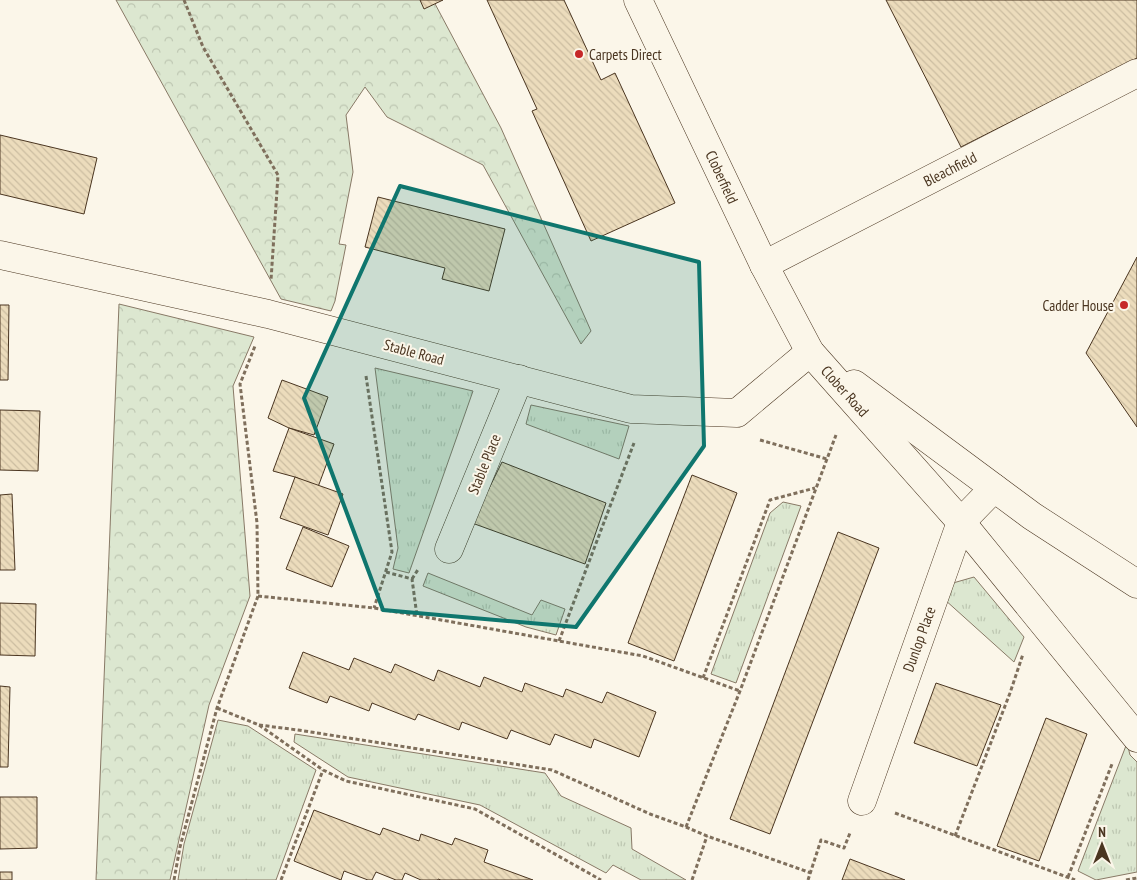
<svg xmlns="http://www.w3.org/2000/svg" width="1137" height="880" viewBox="0 0 1137 880" font-family="'PT Sans Narrow',sans-serif">
	<style>
		.grass { fill: url(#grass-tufts); stroke: #887966 }
		.forest { fill: url(#forest-crowns); stroke: #887966 }
		.building { fill: url(#building-back-hatch); stroke: #4a3520 }
		.lines { fill: none; stroke-linecap: round; stroke-linejoin: round }
		.minor-casing { stroke: #4a3520; stroke-width: 29 }
		.path { stroke: #7f6f5c; stroke-width: 3; stroke-dasharray: 4 2.5; stroke-linecap: butt }
		.minor { stroke: #fbf6e9; stroke-width: 28 }
		.marked { fill: #0f766e; fill-opacity: 0.2; stroke: #0f766e; stroke-width: 4; stroke-linejoin: round }
		.poi-dot { fill: #c62828; stroke: #fbf6e9; stroke-width: 2 }
		.labels { text-anchor: middle; dominant-baseline: central; stroke-width: 4; stroke-linejoin: round; paint-order: stroke }
		.poi-label { font-size: 15px; fill: #4a3520; stroke: #fbf6e9; text-anchor: start }
		.street-label { font-size: 15px; fill: #4a3520; stroke: #fbf6e9 }
	</style>
	<defs>
		<pattern id="grass-tufts" width="24" height="20" patternUnits="userSpaceOnUse" patternTransform="scale(1.25)"><rect width="24" height="20" fill="#dce7d0"/><path d="M3 7l-1-3M5 7V3M7 7l1-3M15 17l-1-3M17 17v-4M19 17l1-3" fill="none" stroke="#bec7b2"/></pattern>
		<pattern id="forest-crowns" width="20" height="18" patternUnits="userSpaceOnUse" patternTransform="scale(1.25)"><rect width="20" height="18" fill="#dce7d0"/><path d="M2 6a3 3 0 1 1 6 0M12 15a3 3 0 1 1 6 0" fill="none" stroke="#bec7b2"/></pattern>
		<pattern id="building-back-hatch" width="6" height="6" patternUnits="userSpaceOnUse" patternTransform="scale(1.25)"><rect width="6" height="6" fill="#ecdcbc"/><path d="M-1 5l2 2M0 0l6 6M5-1l2 2" fill="none" stroke="#ccbda1"/></pattern>
	</defs>
	<rect width="100%" height="100%" fill="#fbf6e9"/>
	<g class="grass">
		<path d="M375,368l98,23 -64,182 -16,-4 5,-21z"/>
		<path d="M531,405l98,21 -10,33 -93,-35z"/>
		<path d="M783,502l18,4 -65,177 -25,-9 59,-161z"/>
		<path d="M428,573l104,42 9,-15 24,9 -9,26 -30,-8 -103,-41z"/>
		<path d="M974,577l50,60 -10,25 -70,-63 9,-16z"/>
		<path d="M218,720l30,6 68,44 -40,110h-98l6,-36z"/>
		<path d="M295,734l250,39 16,23 70,32 1,21 54,31h-45l-28,-15 -7,8 -126,-68 -132,-28 -54,-35z"/>
		<path d="M1127,743l3,12 7,7v110l-41,8 -18,-9z"/>
	</g>
	<g class="forest">
		<path d="M116,0h317l68,128 90,203 -10,13 -98,-179 -96,-48 -22,-30 -19,28 7,57 -14,72 7,1 -11,56 -4,10 -50,-12z"/>
		<path d="M119,304l135,33 -21,49 17,210 -41,109 -39,175h-74z"/>
	</g>
	<g class="building">
		<path d="M420,0h23l-19,9z"/>
		<path d="M487,0h77l37,80 14,-7 60,130 -84,38 -59,-130 5,-2z"/>
		<path d="M886,0h251v58l-176,89z"/>
		<path d="M0,135l97,23 -13,56 -84,-20z"/>
		<path d="M378,197l127,32 -16,62 -47,-12 3,-11 -80,-21z"/>
		<path d="M1137,257v170l-51,-74z"/>
		<path d="M0,305h9l-1,75h-8z"/>
		<path d="M282,380l46,17 -14,38 -25,-7 -21,-10z"/>
		<path d="M0,410l40,1 -2,60 -38,-1z"/>
		<path d="M289,428l45,16 -16,43 -23,-10 -22,-6z"/>
		<path d="M502,462l104,41 -21,61 -113,-41z"/>
		<path d="M692,475l45,18 -63,168 -46,-18z"/>
		<path d="M295,477l48,17 -15,41 -48,-17z"/>
		<path d="M12,494l3,76h-15v-75z"/>
		<path d="M303,527l46,19 -17,41 -46,-18z"/>
		<path d="M838,532l41,16 -109,286 -40,-15z"/>
		<path d="M0,603l36,1 -1,52 -35,-1z"/>
		<path d="M303,652l46,18 5,-12 37,15 4,-9 39,17 4,-11 42,17 4,-10 38,15 3,-9 38,14 3,-8 36,14 5,-11 49,20 -17,45 -45,-18 -3,9 -36,-14 -5,11 -39,-15 -4,9 -45,-17 -3,8 -41,-16 -3,6 -43,-17 -3,8 -39,-15 -3,7 -38,-15z"/>
		<path d="M936,683l65,22 -24,61 -63,-23z"/>
		<path d="M0,686l10,1 -2,80h-8z"/>
		<path d="M1046,718l41,16 -48,127 -42,-15z"/>
		<path d="M0,797h37v51l-37,1z"/>
		<path d="M314,810l66,25 3,-7 36,13 2,-7 31,11 3,-7 33,12 -4,12 49,18h-92l-3,-1v1h-17l-16,-7 -3,7h-6l-20,-8 -4,8h-4l-24,-9 -3,9 -47,-19z"/>
		<path d="M850,859l55,21h-63z"/>
		<rect x="0" y="872" width="12" height="8"/>
	</g>
	<g class="lines">
		<defs>
			<g id="minor">
				<path d="M638,0l126,265 46,87 151,170 176,216"/>
				<path d="M0,255l268,59 363,95 106,4 73,-61"/>
				<path d="M764,265l373,-192"/>
				<path d="M854,384l178,132 105,68"/>
				<path d="M449,549l70,-170"/>
				<path d="M862,801l99,-279 33,-34"/>
			</g>
		</defs>
		<use href="#minor" class="minor-casing"/>
		<g class="path">
			<path d="M184,0l19,47 75,128 -7,105"/>
			<path d="M366,376l26,176 -18,56"/>
			<path d="M760,440l67,19"/>
			<path d="M386,572l26,7 5,37"/>
			<path d="M412,579l7,-11"/>
			<path d="M258,596l116,12 269,48 97,35"/>
			<path d="M559,641l75,-198"/>
			<path d="M703,678l67,-178 45,-12"/>
			<path d="M217,708l42,17 64,45 23,11 129,28 126,71"/>
			<path d="M259,725l39,5 254,40 98,44 36,13 21,9 104,37"/>
			<path d="M895,813l180,67"/>
			<path d="M686,827l54,-136 96,-256"/>
			<path d="M955,836l55,-143 13,-39"/>
			<path d="M1068,877l44,-113"/>
			<path d="M174,880l6,-33 37,-139 41,-112 -1,-73 -17,-139 15,-38"/>
			<path d="M281,880l42,-110"/>
			<path d="M692,880l15,-44"/>
			<path d="M808,880l13,-40 23,8 6,-15"/>
			<path d="M1126,880l11,-2"/>
		</g>
		<use href="#minor" class="minor"/>
	</g>
	<path class="marked" d="M400,186l299,76 5,184 -128,181 -193,-17 -79,-212z"/>
	<g class="poi-dot">
		<circle cx="579" cy="54" r="5"/>
		<circle cx="1124" cy="305" r="5"/>
	</g>
	<g class="labels">
		<g class="poi-label">
			<text x="589" y="54">Carpets Direct</text>
			<text x="1114" y="305" text-anchor="end">Cadder House</text>
		</g>
		<g class="street-label">
			<text transform="translate(950 169) rotate(-27)">Bleachfield</text>
			<text transform="translate(722 177) rotate(65)">Cloberfield</text>
			<text transform="translate(414 352) rotate(15)">Stable Road</text>
			<text transform="translate(845 391) rotate(48)">Clober Road</text>
			<text transform="translate(484 464) rotate(-68)">Stable Place</text>
			<text transform="translate(919 639) rotate(-70)">Dunlop Place</text>
		</g>
	</g>
	<g transform="translate(1102 845)" stroke="#fbf6e9" stroke-width="4" paint-order="stroke">
	<path d="M0-4L9 19L0 12L-9 19Z" fill="#4a3520"/>
	<text y="-8" font-size="14" font-weight="bold" text-anchor="middle" fill="#4a3520">N</text>
	</g>
</svg>
